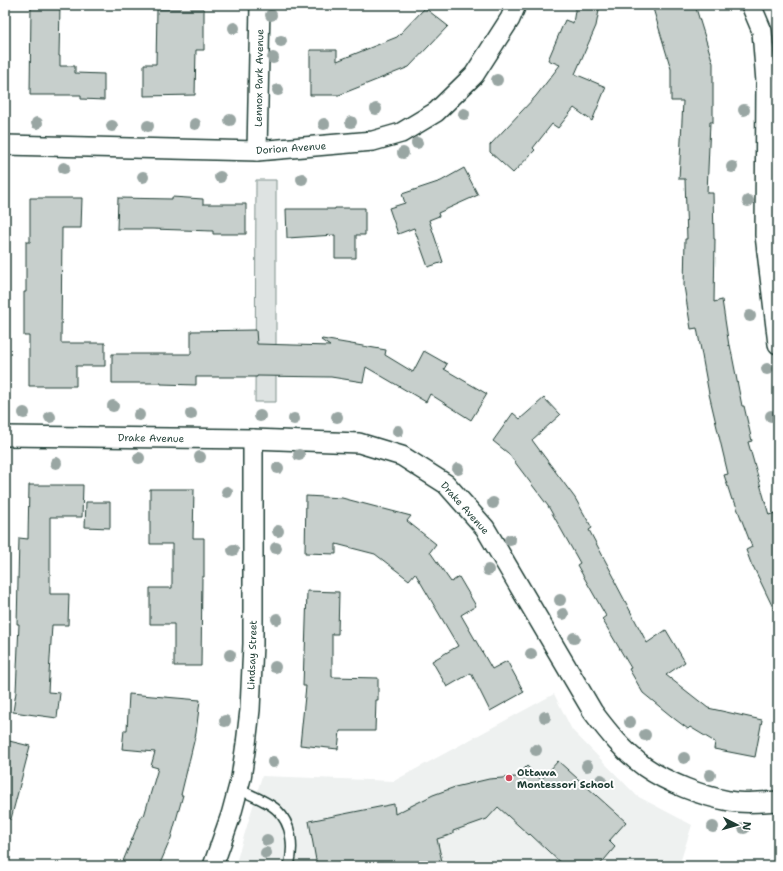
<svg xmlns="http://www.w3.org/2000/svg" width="783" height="871" viewBox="0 0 783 871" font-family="'Shantell Sans',sans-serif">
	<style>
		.built { fill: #eef1f0 }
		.green { fill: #dee3e2; stroke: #7e908b }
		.building { fill: #c7cfcc; stroke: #1f3d34 }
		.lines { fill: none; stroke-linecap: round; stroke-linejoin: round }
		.service-casing { stroke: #1f3d34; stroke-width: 12 }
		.minor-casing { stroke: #1f3d34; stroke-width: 22 }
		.service { stroke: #fff; stroke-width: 9 }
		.minor { stroke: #fff; stroke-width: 19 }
		.tree { fill: #99a6a3 }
		.poi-dot { fill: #d1495b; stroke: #fff; stroke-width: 1.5 }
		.labels { text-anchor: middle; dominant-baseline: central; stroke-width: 4; stroke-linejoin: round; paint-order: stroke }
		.street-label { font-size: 10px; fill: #1f3d34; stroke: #fff }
		.poi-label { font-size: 10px; font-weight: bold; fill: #1f3d34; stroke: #fff; text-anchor: start }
	</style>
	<rect width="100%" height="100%" fill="#fff"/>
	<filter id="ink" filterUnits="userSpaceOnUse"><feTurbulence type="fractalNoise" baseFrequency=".025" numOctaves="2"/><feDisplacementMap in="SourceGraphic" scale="8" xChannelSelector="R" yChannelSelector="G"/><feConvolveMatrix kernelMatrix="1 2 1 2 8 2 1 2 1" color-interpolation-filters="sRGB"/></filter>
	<g filter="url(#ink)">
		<path class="built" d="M554,694l18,36 65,66 55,29 -13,41h-444l27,-90 132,5z"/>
		<path class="green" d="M256,180h20v222h-21z"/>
		<g class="building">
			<path d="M31,5h29l-1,51h1v10h15v7l29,1v26l-23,-1v-4h-51z"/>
			<path d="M576,5h24l-4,21 -21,48 31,13 -14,34 -18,-13 -16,20 -6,-4 -19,24 2,2 -22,23 -23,-21v-7l46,-49 24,-31 -12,-5 17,-40 8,3z"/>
			<path d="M652,5h43l18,58v59h-3l-3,71h6l1,46h1l-1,63 8,-2 7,46 1,-1 12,61h2l8,35 -4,1 21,73 9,-3v106l-25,-52h-1l-6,-16 6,-3 -18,-47h-2l-8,-25 4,-1 -19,-80 -12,-66 -6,1 -7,-43 1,-47h2l-2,-60h-6l4,-78h-12v-32z"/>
			<path d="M425,8l23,18 -39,41 -70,28h-29v-45h27v11l60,-24z"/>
			<path d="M157,9h47v41h-8l-1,45 -51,1v-32h12z"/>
			<path d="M464,168l14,27 -40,18 1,3 -10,4 14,42 -15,5 -14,-39 -16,6 -9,-26 16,-5 -3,-9 39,-13z"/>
			<path d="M172,197l31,2v5h43v30h-33v-3l-61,-2h-35l1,-31 54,1z"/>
			<path d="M30,198h52l-1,30h-19l-1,115h44v23h-29v20h-47v-50h-5v-44h2v-50h4z"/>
			<path d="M335,208h30v27h-9v23h-21v-23l-48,3 -1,-29h49z"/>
			<path d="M256,330l1,14 73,2 -9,-6 1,-1 64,11 -1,5 28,17 11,-21 23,13 -3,5 43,25 -16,26 -41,-26 -4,8 -60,-35 -3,15 -32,-5 -74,-1v1h-61v8l-35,-1v-1h-49v-29h79v-23z"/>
			<path d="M544,398l16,17 -28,25 43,58 17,30 -3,2 26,49 -1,1 33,63 19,-13 19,32 -19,13 42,33 54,12 -7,37 -41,-8 1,-7 -25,-15 -2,2 -12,-9 -33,-27 -14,-24 2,-1 -29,-49 4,-3 -29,-51 3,-2 -32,-57 -40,-53 -15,-12 20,-28 7,6z"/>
			<path d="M29,485h54l-1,32h-32v77h19l-1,31h-16l-4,67 12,1 -3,25 -44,-6 3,-20 3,-68h-2l2,-86 9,1z"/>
			<path d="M150,489h44l-1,49h11v39h-2l-1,89h-27v-42h-24v-36h22v-44h-22z"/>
			<path d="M306,496l36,2 69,18 -4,5 29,23 -6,8 21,30 8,-5 17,29 -15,9 31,54 15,-8 17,31 -34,19 -19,-38 -24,14 -15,-26 26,-15 -43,-73 -6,7 -34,-26 -39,-10v10l-31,-1z"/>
			<path d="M86,502h24v26l-25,-1z"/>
			<path d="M307,591l32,1 -1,42h-6v43l46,1v22h-2l-1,31h-35l-2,18 -38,-4 6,-59h-3l1,-32h1z"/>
			<path d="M129,694l71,6 -4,33 -15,62h2l-12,43 -12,28h-38l21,-51 2,1 14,-48 -7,-2 4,-14 -33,-3 2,-19h3z"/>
			<path d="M5,740l25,6 -19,73h-6z"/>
			<path d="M558,761l68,61 -17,19 6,6 -16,19h-35l-34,-32 -1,1 -31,-28 -11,12 -34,12v3l-16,5 6,27h-126l-8,-45 85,-17 1,10 38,-19 22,-8 34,-8 27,-2 11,-11 14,14z"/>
		</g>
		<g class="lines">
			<defs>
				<path id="service" d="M238,789c11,5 31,13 39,21 15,14 17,37 12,56"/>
				<g id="minor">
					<path d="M751,5l11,26 4,51 -1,153 13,109"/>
					<path d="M5,145l252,6 116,-10 28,-8 35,-21 38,-37 36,-56 6,-14"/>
					<path d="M257,151l3,-146"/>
					<path d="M5,436l248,3 106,4 43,13 44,28 39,44 108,184c15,20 31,40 52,55 23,16 57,29 84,34 16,3 33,1 49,0"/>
					<path d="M213,866l18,-51 10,-37 5,-34 4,-34 3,-66v-205"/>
				</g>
			</defs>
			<use href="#service" class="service-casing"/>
			<use href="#minor" class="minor-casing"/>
			<use href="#service" class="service"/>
			<use href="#minor" class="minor"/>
		</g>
		<g class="tree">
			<circle cx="271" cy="15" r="6"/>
			<circle cx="234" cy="28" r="6"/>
			<circle cx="281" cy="41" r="6"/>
			<circle cx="273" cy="58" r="6"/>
			<circle cx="497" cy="80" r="6"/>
			<circle cx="278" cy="90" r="6"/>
			<circle cx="376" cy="109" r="6"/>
			<circle cx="744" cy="110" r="6"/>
			<circle cx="464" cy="114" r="6"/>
			<circle cx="230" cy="120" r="6"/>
			<circle cx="351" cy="122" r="6"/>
			<circle cx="37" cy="123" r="6"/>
			<circle cx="195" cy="124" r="6"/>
			<circle cx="324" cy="124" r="6"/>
			<circle cx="112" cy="126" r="6"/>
			<circle cx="148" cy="126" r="6"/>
			<circle cx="417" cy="143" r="6"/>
			<circle cx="403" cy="153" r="6"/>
			<circle cx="732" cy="167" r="6"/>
			<circle cx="64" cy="168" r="6"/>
			<circle cx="143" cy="177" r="6"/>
			<circle cx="220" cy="177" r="6"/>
			<circle cx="302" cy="179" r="6"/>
			<circle cx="748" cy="201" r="6"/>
			<circle cx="750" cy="316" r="6"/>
			<circle cx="767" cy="369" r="6"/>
			<circle cx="113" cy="406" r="6"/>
			<circle cx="24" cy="413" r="6"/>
			<circle cx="191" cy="414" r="6"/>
			<circle cx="139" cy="415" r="6"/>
			<circle cx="260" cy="416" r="6"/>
			<circle cx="771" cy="416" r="6"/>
			<circle cx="50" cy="417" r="6"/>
			<circle cx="337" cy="417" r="6"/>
			<circle cx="294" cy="419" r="6"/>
			<circle cx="398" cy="431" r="6"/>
			<circle cx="299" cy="455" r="6"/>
			<circle cx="200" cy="457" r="6"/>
			<circle cx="139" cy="458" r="6"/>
			<circle cx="56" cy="463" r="6"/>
			<circle cx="278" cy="468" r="6"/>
			<circle cx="458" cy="469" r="6"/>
			<circle cx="227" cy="492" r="6"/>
			<circle cx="493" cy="503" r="6"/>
			<circle cx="278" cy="531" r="6"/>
			<circle cx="510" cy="540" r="6"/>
			<circle cx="276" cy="548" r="6"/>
			<circle cx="233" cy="550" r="6"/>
			<circle cx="488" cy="570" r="6"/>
			<circle cx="560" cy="600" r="6"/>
			<circle cx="563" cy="614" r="6"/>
			<circle cx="277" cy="619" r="6"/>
			<circle cx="574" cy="638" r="6"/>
			<circle cx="531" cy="654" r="6"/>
			<circle cx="230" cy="655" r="6"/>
			<circle cx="275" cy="667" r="6"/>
			<circle cx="545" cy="717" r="6"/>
			<circle cx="225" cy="721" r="6"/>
			<circle cx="630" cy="722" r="6"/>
			<circle cx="645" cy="735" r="6"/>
			<circle cx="536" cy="750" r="6"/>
			<circle cx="684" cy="758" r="6"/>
			<circle cx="273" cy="762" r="6"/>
			<circle cx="587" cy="766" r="6"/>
			<circle cx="710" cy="775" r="6"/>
			<circle cx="601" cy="780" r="6"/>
			<circle cx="713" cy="827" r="6"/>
			<circle cx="744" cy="828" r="6"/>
			<circle cx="267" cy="840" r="6"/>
			<circle cx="266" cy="853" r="6"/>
		</g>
	</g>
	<circle class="poi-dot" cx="509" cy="778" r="4"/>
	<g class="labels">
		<g class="street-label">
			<text transform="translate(259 78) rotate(-89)">Lennox Park Avenue</text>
			<text transform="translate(291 148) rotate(-4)">Dorion Avenue</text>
			<text transform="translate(151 438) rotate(1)">Drake Avenue</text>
			<text transform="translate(465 508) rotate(48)">Drake Avenue</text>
			<text transform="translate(252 655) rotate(-88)">Lindsay Street</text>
		</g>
		<g class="poi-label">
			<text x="517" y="772">Ottawa<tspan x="517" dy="12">Montessori School</tspan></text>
		</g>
	</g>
	<rect width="783" height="871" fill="none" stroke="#fff" stroke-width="20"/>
	<rect x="10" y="10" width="763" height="851" fill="none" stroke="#1f3d34" stroke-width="1.5" filter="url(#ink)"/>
	<g transform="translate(737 825) rotate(96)" stroke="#ffffff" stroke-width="3" paint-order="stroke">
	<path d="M0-3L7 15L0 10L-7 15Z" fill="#1f3d34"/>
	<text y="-6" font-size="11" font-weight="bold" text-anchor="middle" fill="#1f3d34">N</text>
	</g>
</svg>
